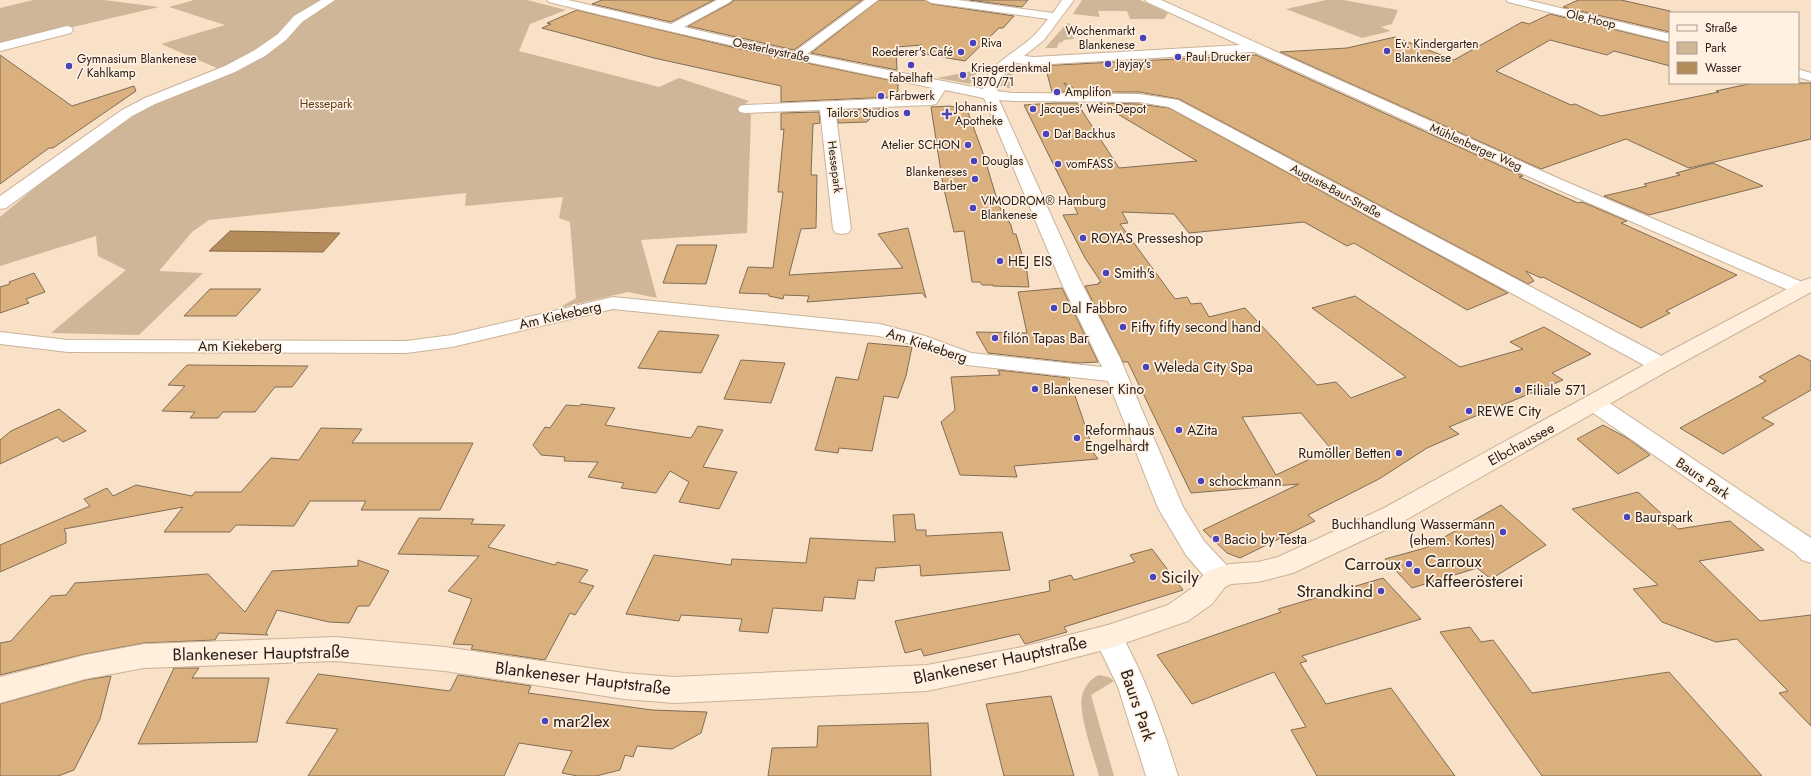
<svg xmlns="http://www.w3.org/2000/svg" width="1811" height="776" viewBox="0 0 1811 776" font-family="Jost,sans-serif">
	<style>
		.green { fill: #d0b698 }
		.water { fill: #b48b5a; stroke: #8a6b46 }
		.building { fill: #dbb07f; stroke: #816d55; fill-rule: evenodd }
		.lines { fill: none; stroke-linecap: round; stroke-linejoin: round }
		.street-casing { stroke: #c9b299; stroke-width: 2 }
		.secondary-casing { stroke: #c9b299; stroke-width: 2 }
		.street { fill: #fff; fill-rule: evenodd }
		.secondary { fill: #ffefdc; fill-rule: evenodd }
		.poi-dot { fill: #4b42b9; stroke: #fff0e1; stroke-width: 1.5 }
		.labels { text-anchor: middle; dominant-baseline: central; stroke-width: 3.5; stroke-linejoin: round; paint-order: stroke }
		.far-street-label { font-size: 12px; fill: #292017; stroke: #fff0e1 }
		.far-poi-label { font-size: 12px; fill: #292017; stroke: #fff0e1; text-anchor: start }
		.far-park-label { font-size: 12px; fill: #593b15; stroke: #fff0e1 }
		.poi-label { font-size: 14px; fill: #292017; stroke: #fff0e1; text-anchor: start }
		.street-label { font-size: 14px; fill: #292017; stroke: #fff0e1 }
		.near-poi-label { font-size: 17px; fill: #292017; stroke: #fff0e1; text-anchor: start }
		.near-street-label { font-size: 17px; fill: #292017; stroke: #fff0e1 }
	</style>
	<rect width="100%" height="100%" fill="#f9e1c7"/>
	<g class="green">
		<path d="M33,0h71l55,7 -159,37v-36z"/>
		<path d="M194,0h333l39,10 -36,14 -11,27 140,36 20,-9 70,23 -5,4 7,10 -4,118 -106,7 16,58 -29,-6 -69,16 17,-10 -6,-76 -11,-4 4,-21 -98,9 1,-13 -257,27 -17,12 -33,39 44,2 -64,62 -88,-2 75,-63 -28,-14 -2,-20 -96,30v-49c44,-37 90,-74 139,-104 26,-16 54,-30 80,-44l-58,-25 64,-19 -56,-18z"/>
		<path d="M1082,0h58l28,13 -4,6h-34l-3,-8h-29l2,6 -27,-3z"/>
		<path d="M1326,0h17l55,10 -6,14 -11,3 10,4 -29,7 -76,-29z"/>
		<path d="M1067,23l9,3 -7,8 5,2v3l-10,1 -3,3 -2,-1 -2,6h-12z"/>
		<path d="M1017,64l13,4c-12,4 -15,1 -23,13l7,2 1,3 -6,2 -9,-2 3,-8z"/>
		<path d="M978,70l-8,14 -33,-6z"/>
		<path d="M1099,675l10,2 5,4 -23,14 23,81h-15c-5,-19 -21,-62 -17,-80 2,-9 8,-17 17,-21z"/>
	</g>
	<path class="water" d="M230,231l110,2 -17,19 -114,-1z"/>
	<g class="building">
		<path d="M602,0h112l-43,22 -79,-18z"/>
		<path d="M734,0h128l-68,50 -106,-24 43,-23z"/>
		<path d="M879,0h46l7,4 82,12 -11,12h-4l-34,33 -41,-7 -2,-9 -26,2 1,23 -86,-17z"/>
		<path d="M969,0h59l-6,7z"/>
		<path d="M1578,0h43l49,11v21l-107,-25z"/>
		<path d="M577,10l163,39 158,33v9l-6,6 -111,5v-16l-127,-28 -112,-30 9,-4 -4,-1z"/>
		<path d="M1550,14l120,29v23l-56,-15 -7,4 -57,-15 -54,31 75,34 4,-1 26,12 118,-24 -3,-1 37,-8h58v56l-122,29 -63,-29 -85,30 -261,-117 67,-4 48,-11 59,23 68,-38 7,2z"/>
		<path d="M0,55l72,51 62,-20 2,5 -83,57h-4l-49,36z"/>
		<path d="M1256,55l267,121 -4,1 59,26 4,-1 45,19 -6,2 116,52 -71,36 4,2 -29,15 -98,-51 -2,1 -15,-7 8,10 -6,3 -349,-185 -40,-7h-59l-16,-9 6,9h-18l-5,-19 -10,-7z"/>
		<path d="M1055,103h22l42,65 78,-7 -98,-58 40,1 30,4 339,185 -41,17 -113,-67 -7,3 -43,-24 -115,11 -15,-19 -52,-2 6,11 -8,1 55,75 12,-2 4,7 10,-1 8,14 36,-9 72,77 19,-3 15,16 55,-21 -94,-69 43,-12 105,71 63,-18 -13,-7 34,-15 47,27 -39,19 11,7 -114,47 10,7 -32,14 -48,31 -71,36 7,6 -75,37 -13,-5 -24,-23 96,-46 -108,9 -63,-131h-5l-38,-76 14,-2 -1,-1 3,-1 -16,-24 -22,-43 15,-1 -54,-109zM1301,413l30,36 -55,26 -34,-58z"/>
		<path d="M950,106l17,4 16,43 16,53 12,19 2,9h3l11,38 2,15 -36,-1v-1h-11l-2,-3h-8l-8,-51 -10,1 -11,-47 -12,-78z"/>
		<path d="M880,109l-13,13 -29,1 -1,-13z"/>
		<path d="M819,112l1,11 -7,1 -2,51h6l-1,53 -15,1 -12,46 114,-7 -25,-34 30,-6 18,70 -4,-5 -115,9 2,-6 -25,-1 -1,4 -14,-3v-2l-30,-1 9,-26 25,1 10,-76h-5l6,-63 -3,1v-17z"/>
		<path d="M1713,163l50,23 -114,29 -45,-19 43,-10 -3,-2 36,-9 -4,-2z"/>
		<path d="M677,245h40l-11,39 -43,-1z"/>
		<path d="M34,273l11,19 -19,7 3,4 -29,10v-26l10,-3 -1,-2z"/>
		<path d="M1062,288l36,74 -20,1 -90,-10 -12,-21 51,1 -9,-41z"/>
		<path d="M210,289h51l-25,27h-52z"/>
		<path d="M659,331l60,4 -18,38 -63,-5z"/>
		<path d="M868,343l44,4 -6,29 -8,22 -14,-2 -12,55 -33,-3 -1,5 -23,-3 21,-73 22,3z"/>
		<path d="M1799,355l12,6v29l-49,28 12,6 -51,30 -43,-26 86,-47 -7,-4z"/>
		<path d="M741,360l44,3 -14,40 -47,-4z"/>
		<path d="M187,365l121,1 -16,21h-17l-20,25h-32l-5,6h-28l5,-6 -33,-1 23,-25 -17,-1z"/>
		<path d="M998,370l71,8 21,62 -4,3 12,16 -84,7 3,11 -57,-2 -19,-53 14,-12 -4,-33 49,-2z"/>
		<path d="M581,404l34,4 -10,17 86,13 7,-12 25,4 -20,37 34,5 -18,37 -40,-7 10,-20 -19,-11 -14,22 -35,-5 3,-5 -36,-6 10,-15 -34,-1 1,-4 -24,-2 -8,-10 12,-18 5,1 16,-23 14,1z"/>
		<path d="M59,409l27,22 -23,11 -6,-5 -57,27v-24l11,-9z"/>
		<path d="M1603,425l26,14 21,16 -32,19 -41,-35z"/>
		<path d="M321,428l41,1 -10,14h121l-33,67h-79l5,-9h-56l-16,25 -58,-1 -6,7h-66l19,-25 -119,22 2,4v10l-66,29v-27l90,-39 -6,-7 23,-11 6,8 23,-11 56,11 3,-4h46l30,-34 28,2z"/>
		<path d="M1638,492l40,37 52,-8 34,29 -65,11 61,60 51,-6v111l-32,-33 9,-2 -51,-52 -21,3 -54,-20 -29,-33 25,-4 -86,-76z"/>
		<path d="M1501,505l45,40 -55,34 -14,-11 -65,20 -27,-29 40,-11z"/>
		<path d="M914,514l2,16h10v6l76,-4 8,38 -89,6 -1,-11 -44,3 -2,13 -16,-1 -3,19 -31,-2 -2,14 -49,-3 -5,25 -29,-2 3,-12 -61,-4 -2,6 -53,-7 28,-59 77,10 1,-6 74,4 4,-25 85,4 -2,-27z"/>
		<path d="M419,518l55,1 -3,5 34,1 -17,22 67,18 2,-3 31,8 -9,12 15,4 -19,29 -5,-2 -25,47 -74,-11 2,-4 -20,-1 19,-45 -24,-8 31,-35 -81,-2z"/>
		<path d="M1152,549l31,41 -119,37 3,5 -42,12 -6,-10 -95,22 -3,-7 -16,4 -10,-32 155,-30 -1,-10 22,-6 3,5 61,-18 -5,-7z"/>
		<path d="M358,560l31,11 -20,35h-11l-9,17 -20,-1 -52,-12 -11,23 2,2 -49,-2 -4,7 -71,3 -59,11 -85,21v-32l11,-2 40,-45 15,-1 9,-12 133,-9 37,38 27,-41 86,-5z"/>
		<path d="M1383,578l38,41 -119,37 5,5 -7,2 26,41 65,-16 64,88h-138l-26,-46 15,-3 -32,-55 -82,32 -35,-49 124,-43 -3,-3z"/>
		<path d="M1470,627l11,15 12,-2 39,53 137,-21 93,104h-220l-102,-144z"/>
		<path d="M174,668h25l-7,10h77l-12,64 -119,2z"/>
		<path d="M318,674l132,17 8,-16 73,11 -3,7 124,17 55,2 -6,21 -29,16 -35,-3 -4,11 -8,-2 -5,15 -24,6h-18l-16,-3 10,-22 -53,-8 -15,33h-196l30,-47 -52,-6z"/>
		<path d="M111,676l-11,43 -26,51 -16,6h-58v-72l85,-24z"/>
		<path d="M1051,696l23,80h-70l-18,-72z"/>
		<path d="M928,723l3,53h-163l4,-28 45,-1 1,-21z"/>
	</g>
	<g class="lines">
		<defs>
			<g id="street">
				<path d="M321,0h14l-33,22 -16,18 -21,16 -30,16 -80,32 -23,12 -126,92 -6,1v-13l122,-86 23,-12 80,-32 30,-16 23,-16 16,-18z"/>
				<path d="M547,0h21l103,24 46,-24h15l-2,2 -46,25 110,25 71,-52h13l-71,54 176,35c2,-22 31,-36 46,-49 7,-6 13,-13 19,-21l-116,-16 -6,-3h32l95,13 9,-13h12l-30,40 -20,16 10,1 206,-12 -93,-43 -2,-2h16l401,180 247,105 2,5 -2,3 -7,2 -7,-2 -245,-107 -296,-134 -220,13 -19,-2 -14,15 -4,13 16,2 126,1 39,6 491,260 3,5 -3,5 -8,2 -8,-2 -484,-263 -30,-5 -126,-1 -14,-1 83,184 38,74 63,149 21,34 27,29 4,7 -4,7 -10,3 -10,-3 -25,-29 -28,-47 -50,-127 -141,-16 -56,-21 -32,-8 -266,-27 -161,38 -46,6 -338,-1 -68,-8v-12l68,8 338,1 46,-6 161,-38 267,27 45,12 46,17 131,14 -40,-83 -78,-186 -39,-8 -9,14 -5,1 -96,4 16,120 -3,4 -6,1 -6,-1 -3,-4 -13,-119 -75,3 -5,-1 -2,-3 2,-3 5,-1 182,-8 6,-9c-129,-26 -257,-54 -384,-86z"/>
				<path d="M1506,0h21l143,34v8l-162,-40z"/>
				<path d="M67,26l4,1 2,3 -2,3 -71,18v-8z"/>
				<path d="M1798,69l13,4v8l-13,-4z"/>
				<path d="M1594,396l8,2 209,140v25l-9,-3 -7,-7 -209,-145 -3,-5 3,-5z"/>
				<path d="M1108,625l10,4c27,46 44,96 60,147h-32l-28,-89 -24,-50 4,-8z"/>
			</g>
			<path id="secondary" d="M1811,278v14l-142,78 -267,152 -109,51 -35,9 -27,2 -6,3 -13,17 -24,17 -80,28 -86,22 -95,20 -253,12 -50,-4 -179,-28 -110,-10 -191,7 -59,11 -85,24v-26l85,-22 59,-11 191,-7 110,10 179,26 50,4 253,-12 95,-18 86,-22 60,-20 24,-17 13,-15 6,-3 18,-6 29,-2 20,-5 106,-49 269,-148 151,-80z"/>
		</defs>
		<use href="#street" class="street-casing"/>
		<use href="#secondary" class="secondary-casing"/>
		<use href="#street" class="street"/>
		<use href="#secondary" class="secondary"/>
	</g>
	<g class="poi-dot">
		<circle cx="1143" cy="38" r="4"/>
		<circle cx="973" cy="43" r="4"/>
		<circle cx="1387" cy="51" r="4"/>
		<circle cx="961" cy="52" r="4"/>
		<circle cx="1178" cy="57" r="4"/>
		<circle cx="1108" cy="64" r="4"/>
		<circle cx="911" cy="65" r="4"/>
		<circle cx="69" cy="66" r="4"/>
		<circle cx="963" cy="75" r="4"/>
		<circle cx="1057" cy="92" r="4"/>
		<circle cx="881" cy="96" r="4"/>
		<circle cx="1033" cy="109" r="4"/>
		<circle cx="907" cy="113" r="4"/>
		<path d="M945 108h4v4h4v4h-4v4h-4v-4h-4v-4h4z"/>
		<circle cx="1046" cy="134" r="4"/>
		<circle cx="968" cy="145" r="4"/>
		<circle cx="974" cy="161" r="4"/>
		<circle cx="1058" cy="164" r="4"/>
		<circle cx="975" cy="179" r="4"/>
		<circle cx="973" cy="208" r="4"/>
		<circle cx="1083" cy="238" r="4"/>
		<circle cx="1000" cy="261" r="4"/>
		<circle cx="1106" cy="273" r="4"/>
		<circle cx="1054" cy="308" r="4"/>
		<circle cx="1123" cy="327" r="4"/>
		<circle cx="995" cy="338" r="4"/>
		<circle cx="1146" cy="367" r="4"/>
		<circle cx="1035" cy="389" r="4"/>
		<circle cx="1518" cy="390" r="4"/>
		<circle cx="1469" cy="411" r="4"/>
		<circle cx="1179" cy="430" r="4"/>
		<circle cx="1077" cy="438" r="4"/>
		<circle cx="1399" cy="453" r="4"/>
		<circle cx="1201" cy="481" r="4"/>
		<circle cx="1627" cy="517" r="4"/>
		<circle cx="1503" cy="532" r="4"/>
		<circle cx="1216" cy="539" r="4"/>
		<circle cx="1409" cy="564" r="4"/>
		<circle cx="1417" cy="571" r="4"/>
		<circle cx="1153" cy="577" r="4"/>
		<circle cx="1381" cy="591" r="4"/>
		<circle cx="545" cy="721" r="4"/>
	</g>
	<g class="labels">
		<g class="far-street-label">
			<text transform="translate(1591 19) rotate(13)">Ole Hoop</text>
			<text transform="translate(771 50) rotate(12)">Oesterleystraße</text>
			<text transform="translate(1476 147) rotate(24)">Mühlenberger Weg</text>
			<text transform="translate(835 167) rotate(83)">Hessepark</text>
			<text transform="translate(1336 191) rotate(28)">Auguste-Baur-Straße</text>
		</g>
		<g class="far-poi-label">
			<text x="1135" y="31" text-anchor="end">Wochenmarkt<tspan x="1135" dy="14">Blankenese</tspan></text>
			<text x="981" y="43">Riva</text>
			<text x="1395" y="44">Ev. Kindergarten<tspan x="1395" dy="14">Blankenese</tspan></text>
			<text x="953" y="52" text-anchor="end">Roederer's Café</text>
			<text x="1186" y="57">Paul Drucker</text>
			<text x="77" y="59">Gymnasium Blankenese<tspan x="77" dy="14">/ Kahlkamp</tspan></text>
			<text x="1116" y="64">Jayjay's</text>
			<text x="971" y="68">Kriegerdenkmal<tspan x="971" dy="14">1870/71</tspan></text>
			<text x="911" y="78" text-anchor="middle">fabelhaft</text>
			<text x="1065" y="92">Amplifon</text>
			<text x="889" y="96">Farbwerk</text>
			<text x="955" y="107">Johannis<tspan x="955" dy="14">Apotheke</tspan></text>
			<text x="1041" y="109">Jacques' Wein-Depot</text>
			<text x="899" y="113" text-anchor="end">Tailors Studios</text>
			<text x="1054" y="134">Dat Backhus</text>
			<text x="960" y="145" text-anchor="end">Atelier SCHON</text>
			<text x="982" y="161">Douglas</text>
			<text x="1066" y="164">vomFASS</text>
			<text x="967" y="172" text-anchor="end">Blankeneses<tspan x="967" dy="14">Barber</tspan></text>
			<text x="981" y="201">VIMODROM® Hamburg<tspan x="981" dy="14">Blankenese</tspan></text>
		</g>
		<g class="far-park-label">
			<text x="326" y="104">Hessepark</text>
		</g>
		<g class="poi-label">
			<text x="1091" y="238">ROYAS Presseshop</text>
			<text x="1008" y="261">HEJ EIS</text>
			<text x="1114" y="273">Smith's</text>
			<text x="1062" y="308">Dal Fabbro</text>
			<text x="1131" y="327">Fifty fifty second hand</text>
			<text x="1003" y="338">filón Tapas Bar</text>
			<text x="1154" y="367">Weleda City Spa</text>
			<text x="1043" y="389">Blankeneser Kino</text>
			<text x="1526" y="390">Filiale 571</text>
			<text x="1477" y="411">REWE City</text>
			<text x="1085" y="430">Reformhaus<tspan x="1085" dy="16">Engelhardt</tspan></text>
			<text x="1187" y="430">AZita</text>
			<text x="1391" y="453" text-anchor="end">Rumöller Betten</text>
			<text x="1209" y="481">schockmann</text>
			<text x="1635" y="517">Baurspark</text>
			<text x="1495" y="524" text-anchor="end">Buchhandlung Wassermann<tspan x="1495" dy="16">(ehem. Kortes)</tspan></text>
			<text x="1224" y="539">Bacio by Testa</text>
		</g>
		<g class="street-label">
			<text transform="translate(560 315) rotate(-13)">Am Kiekeberg</text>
			<text transform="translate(927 345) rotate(18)">Am Kiekeberg</text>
			<text x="240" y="346">Am Kiekeberg</text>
			<text transform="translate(1521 444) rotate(-29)">Elbchaussee</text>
			<text transform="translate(1703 478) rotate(34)">Baurs Park</text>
		</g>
		<g class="near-poi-label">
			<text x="1425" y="561">Carroux<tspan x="1425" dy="20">Kaffeerösterei</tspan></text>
			<text x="1401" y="564" text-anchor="end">Carroux</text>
			<text x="1161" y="577">Sicily</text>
			<text x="1373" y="591" text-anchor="end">Strandkind</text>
			<text x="553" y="721">mar2lex</text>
		</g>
		<g class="near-street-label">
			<text transform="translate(261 653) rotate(-1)">Blankeneser Hauptstraße</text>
			<text transform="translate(1000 660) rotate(-12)">Blankeneser Hauptstraße</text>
			<text transform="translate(583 678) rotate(7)">Blankeneser Hauptstraße</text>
			<text transform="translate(1138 705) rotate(71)">Baurs Park</text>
		</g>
	</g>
	<rect x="1669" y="12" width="130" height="72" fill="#fff0e1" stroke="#a99d90"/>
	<rect x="1677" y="25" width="20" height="6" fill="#ffefdc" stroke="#a99d90"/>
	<text x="1705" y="32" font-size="12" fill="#292017">Straße</text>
	<rect x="1677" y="42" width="20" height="12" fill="#d0b698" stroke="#a99d90"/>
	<text x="1705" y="52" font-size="12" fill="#292017">Park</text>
	<rect x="1677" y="62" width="20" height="12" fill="#b48b5a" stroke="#a99d90"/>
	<text x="1705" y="72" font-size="12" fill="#292017">Wasser</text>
</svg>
